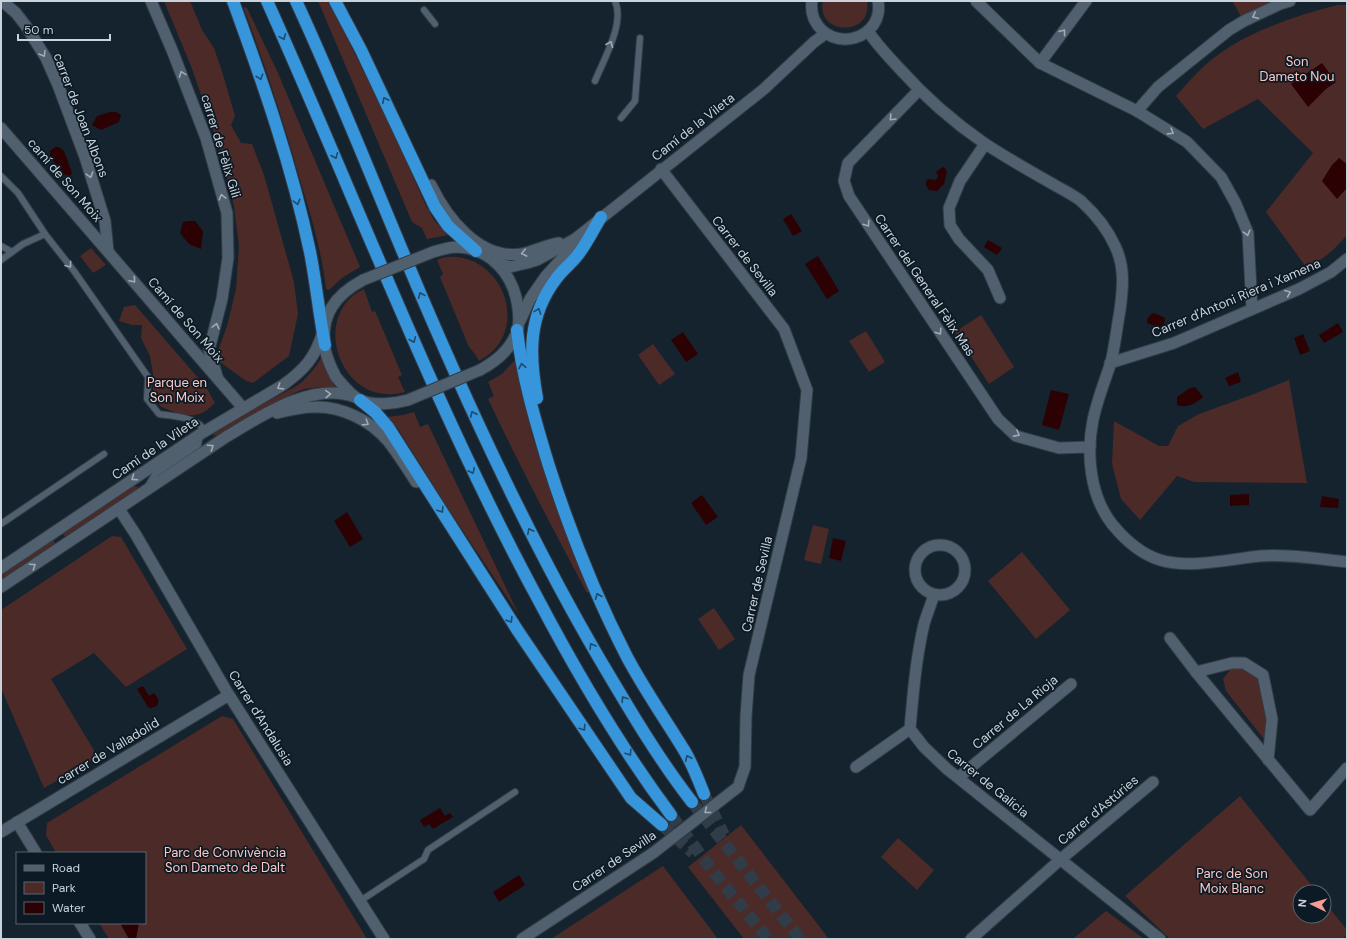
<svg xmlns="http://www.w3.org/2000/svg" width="1348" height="940" viewBox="0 0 1348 940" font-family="'DM Sans',sans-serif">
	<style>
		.green { fill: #4c2a27 }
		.water { fill: #2c0103 }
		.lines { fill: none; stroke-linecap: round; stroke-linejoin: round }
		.motorway-tunnel { stroke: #303d49; stroke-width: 12; stroke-dasharray: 12 6; stroke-linecap: butt }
		.service-casing { stroke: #323c46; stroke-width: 8 }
		.minor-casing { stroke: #323c46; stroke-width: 13 }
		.tertiary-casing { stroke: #323c46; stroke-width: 13 }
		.motorway-casing { stroke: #323c46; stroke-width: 14 }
		.service { stroke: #50606e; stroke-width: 6 }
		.minor { stroke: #50606e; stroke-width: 11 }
		.tertiary { stroke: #50606e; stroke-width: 11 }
		.motorway { stroke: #3795dc; stroke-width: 12 }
		.minor-bridge-casing { stroke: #323c46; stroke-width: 13; stroke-linecap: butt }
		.tertiary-bridge-casing { stroke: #323c46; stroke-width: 13; stroke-linecap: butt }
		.minor-bridge { stroke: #50606e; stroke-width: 11 }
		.tertiary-bridge { stroke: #50606e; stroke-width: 11 }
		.oneway { stroke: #9fabb5 }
		.oneway2 { stroke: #1d4b6e }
		.labels { text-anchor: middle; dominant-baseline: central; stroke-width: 3.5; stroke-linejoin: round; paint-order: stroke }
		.park-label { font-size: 13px; fill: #fdc8c2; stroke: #0c1a25 }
		.street-label { font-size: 13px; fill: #cad3db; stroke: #0c1a25 }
	</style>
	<rect width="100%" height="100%" fill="#15232f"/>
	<g class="green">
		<path d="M164,1h26l12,29 12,18 8,23 13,45 -4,9 10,18 11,1 12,31 30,107 4,32 -9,42 -36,27 -7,-2 -26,-19 -2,-11 9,-25 9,-37 3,-43 -5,-40 -13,-52 -9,-28 -21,-60z"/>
		<path d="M318,1h9l5,7 59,119 34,77 9,16 14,15 -21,4 -5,-11 -10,-6z"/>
		<path d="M823,1h44c6,37 -52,34 -44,0z"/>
		<path d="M1232,1h42l-30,20z"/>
		<path d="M1337,5h10v230c-11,13 -24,26 -41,32l-40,-55 47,-59 -55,-54 -55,30 -27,-33c7,-8 14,-16 21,-23 36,-37 91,-55 140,-68z"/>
		<path d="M245,7l2,1 31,65 82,194 -18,11 -13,12 -3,-1c-4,-37 -15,-73 -26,-109 -16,-58 -35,-115 -56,-171z"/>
		<path d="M91,248l15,17 -13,8 -13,-17z"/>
		<path d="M445,257c59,-6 88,76 34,104l-4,-7 -6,-7 -29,-70 3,-3 -6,-14z"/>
		<path d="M364,289l8,23 3,-1 27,64 -4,2 7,15c-64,18 -97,-77 -41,-103z"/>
		<path d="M135,305l71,82 9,16c-4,3 -8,8 -13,10 -13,6 -30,-1 -42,-7l-7,-16v-16l-3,-18 -9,-18 1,-13h-10l-13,-4 5,-14z"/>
		<path d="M981,315l33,52 -25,17 -34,-52z"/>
		<path d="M866,331l19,31 -16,10 -20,-31z"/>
		<path d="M653,344l22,30 -16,11 -21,-30z"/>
		<path d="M322,357l5,16 9,14h-15l-17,2 -10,4 -46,24 -31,19 -4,-1 1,-3 31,-19 48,-25 9,-6 12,-13z"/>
		<path d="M514,361h1l17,74 29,85 28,71 -2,2c-34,-64 -68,-128 -99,-194l6,-3 -6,-14 14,-8z"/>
		<path d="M1289,380l18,103 -113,-1 -17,-6 -37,44 -19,-21 -9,-35 2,-43 45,25h9l10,-20 21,-12 55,-20z"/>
		<path d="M414,412l6,15 8,-3 91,191 -72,-108 -49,-78 -11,-12 16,-2z"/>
		<path d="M133,486l5,1 -2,4 -71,46 -3,-4z"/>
		<path d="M813,525l16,4 -8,35 -17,-4z"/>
		<path d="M112,536l9,1 66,112 -61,38 -32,-34 -43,26 47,78 -54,31 -43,-100v-78z"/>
		<path d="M52,539l4,5 -55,37v-6z"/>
		<path d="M1022,552l48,58 -34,29 -48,-58z"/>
		<path d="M714,608l21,31 -16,11 -21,-31z"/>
		<path d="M1244,665l16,11 10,42 -2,26 -42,-53 -3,-12 10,-13z"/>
		<path d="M222,716l11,3 134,220h-258l-10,-16h46v-70h-89l-10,-18 1,-12z"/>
		<path d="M1240,796l77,96h-17v24h24v-15l23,29v5l-5,4h-172l-45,-43z"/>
		<path d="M741,825l88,114h-85l-56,-72z"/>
		<path d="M898,838l36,32 -17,20 -36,-33z"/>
		<path d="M663,866l55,73h-167z"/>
		<path d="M1106,911l38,28h-71z"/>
	</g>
	<g class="water">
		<path d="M1322,63l14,19 -10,7 -18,18 -17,-23z"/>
		<path d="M110,112h6l5,3 -2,7 -18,8 -9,-5 5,-9z"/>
		<path d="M55,147h4l5,4 8,22 -2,3 -5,-1 -15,-18v-6z"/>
		<path d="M1339,158l8,6v24l-10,11 -15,-18 10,-16z"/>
		<path d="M944,167l3,4 -3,13 -7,7 -8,-1c-3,-4 -5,-7 -1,-11l8,1 2,-4 -2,-4 5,-4z"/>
		<path d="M791,214l11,17 -9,5 -10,-17z"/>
		<path d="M188,221h7l8,10 -2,18 -12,-5 -9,-11 3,-11z"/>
		<path d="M988,240l14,8 -5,7 -13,-8z"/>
		<path d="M818,256l21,35 -12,8 -22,-35z"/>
		<path d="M1154,313l11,5 -1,7 -7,2 -10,-4c0,-5 2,-8 7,-10z"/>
		<path d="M1338,323l5,9 -19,11 -5,-8z"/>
		<path d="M683,332l15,22 -12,8 -15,-22z"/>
		<path d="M1303,334l7,17 -10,4 -6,-17z"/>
		<path d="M1238,372l3,10 -12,4 -4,-8z"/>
		<path d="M1195,387l8,10c-7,6 -16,12 -26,8v-8l13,-9z"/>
		<path d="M1051,390l18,4 -10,36 -17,-5z"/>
		<path d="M1249,494v11l-19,1v-11z"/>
		<path d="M702,495l16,22 -12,8 -15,-22z"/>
		<path d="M1322,496l17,3 -1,9 -18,-1z"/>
		<path d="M347,512l16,27 -13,8 -16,-26z"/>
		<path d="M833,538l13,3 -5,20 -12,-3z"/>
		<path d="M143,686l6,10 5,-3c4,5 6,8 3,13l-6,2 -3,-1 -11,-18z"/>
		<path d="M440,808l5,8 5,-3 3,4 -20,12 -4,-5 -5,3 -4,-7z"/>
		<path d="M519,875l6,10 -26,17 -6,-10z"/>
		<path d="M120,923h19l-3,16h-7z"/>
	</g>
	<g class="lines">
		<g class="motorway-tunnel">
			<path d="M704,794l20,41"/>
			<path d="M692,802l108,137"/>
			<path d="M671,815l41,55 56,69"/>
			<path d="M662,825l31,28"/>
		</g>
		<defs>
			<g id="service">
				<path d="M424,10l11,14"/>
				<path d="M595,81c9,-22 30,-58 20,-80"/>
				<path d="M621,118l14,-17 5,-63"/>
				<path d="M1,176l17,17 27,41 29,37 74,106 -1,22 12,15c12,2 35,3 43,13l-4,18 -43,29 -7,12"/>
				<path d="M1,246l11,6"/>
				<path d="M1,260l22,-16 22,-10"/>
				<path d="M1,524l103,-70"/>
				<path d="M360,901l64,-42 4,-9 87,-58"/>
			</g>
			<g id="minor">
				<path d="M2,1l14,12 10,13 20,32 12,27 27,72 20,64 3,30"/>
				<path d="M151,1l21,49 34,88 21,75 1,45 -6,41 -13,51 8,26"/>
				<path d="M976,1l64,62 97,48 50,31 34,35 15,27 12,29 4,76"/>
				<path d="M1040,63l46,-62"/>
				<path d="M919,90l-71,73 -4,18 5,15 149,223 18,17 43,12 31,-1"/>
				<path d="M1137,111l21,-24 71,-57 15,-9 36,-17 10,-3"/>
				<path d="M1,128l242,280"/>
				<path d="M985,144l-25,37 -11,27 1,17 9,14 29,31 12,28"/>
				<path d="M661,169l123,160 23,61 -6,68 -52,217 -3,41 -1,51 -7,20"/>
				<path d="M1110,363l64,-20 125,-54 32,-17 16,-13"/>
				<path d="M119,509l17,26 91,157 157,247"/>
				<circle cx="940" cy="570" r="25"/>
				<path d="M934,595c-3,9 -7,19 -10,29 -8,34 -11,70 -14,105l14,18 23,22 213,170"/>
				<path d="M1170,638l26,34"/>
				<path d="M1268,760l4,-41 -9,-44 -19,-12h-12l-36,9 114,138 37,-42"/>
				<path d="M856,767l54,-38"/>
				<path d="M959,777l112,-93"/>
				<path d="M17,822l19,31"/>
				<path d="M1,832l228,-137"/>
				<path d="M80,923l10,16"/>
				<path d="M522,939l131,-86"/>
				<path d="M971,939l90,-80 92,-77"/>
			</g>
			<g id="tertiary">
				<path d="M812,1c-1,6 0,13 2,18 17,36 71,20 64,-18"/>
				<path d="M868,31c9,14 20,25 31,37 25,28 53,53 85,75 21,14 44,27 67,40 10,6 21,11 30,18 13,12 27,29 34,45 10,20 8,42 5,64 -3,17 -5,35 -9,52 -6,19 -14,38 -18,58 -7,34 -3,76 19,104 13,16 29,30 48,36 29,9 71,-1 100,-4 29,-2 58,3 87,6"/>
				<path d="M431,185c16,33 48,75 90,69 7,-1 13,-4 20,-6 6,-2 12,-4 18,-5"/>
				<path d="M433,252c8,-2 15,-5 24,-5 34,1 57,28 61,61 1,7 1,14 0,21 -6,19 -21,32 -38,41"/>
				<path d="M495,262l15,5 17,-4 10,-3 38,-21 189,-150 50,-47 11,-8"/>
				<path d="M363,280c-28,15 -43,35 -38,69 2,9 6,19 11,28 7,8 14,18 24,23 14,6 34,4 48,0"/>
				<path d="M520,321l10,-22 16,-23 20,-22 9,-15"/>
				<path d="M277,413c12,-3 25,-6 37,-6 27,-1 56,13 74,34 10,13 19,27 28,41"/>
				<path d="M1,568l201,-135 81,-48c21,-15 33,-28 40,-54"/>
				<path d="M1,587l225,-150c35,-21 86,-56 129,-40"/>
			</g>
			<g id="motorway">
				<path d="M233,1c30,82 59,165 77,251 6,30 9,62 15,93"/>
				<path d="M267,1c90,200 167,406 272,600 39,74 82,147 132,214"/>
				<path d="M296,1c45,97 83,196 125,294 53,124 110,247 178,363 29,49 58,99 93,144"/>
				<path d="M335,1l26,49 74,157 13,19 28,25"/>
				<path d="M517,330c5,46 18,90 31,133 21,66 47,132 79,194 17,32 38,62 57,93 8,13 14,29 20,44"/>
				<path d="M537,398c-8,-44 -9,-82 19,-119 6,-9 15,-15 21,-23 9,-11 16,-26 24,-39"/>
				<path d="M360,400l15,12 13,15 130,204 113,167 31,27"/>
			</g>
		</defs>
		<use href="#service" class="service-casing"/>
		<use href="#minor" class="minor-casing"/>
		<use href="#tertiary" class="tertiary-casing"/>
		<use href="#motorway" class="motorway-casing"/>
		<use href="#service" class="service"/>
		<use href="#minor" class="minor"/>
		<use href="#tertiary" class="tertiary"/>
		<use href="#motorway" class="motorway"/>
		<defs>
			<path id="minor-bridge" d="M653,853l85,-66"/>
			<g id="tertiary-bridge">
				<path d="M363,280l70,-28"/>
				<path d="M408,400l72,-30"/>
			</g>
		</defs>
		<use href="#minor-bridge" class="minor-bridge-casing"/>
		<use href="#tertiary-bridge" class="tertiary-bridge-casing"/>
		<use href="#minor-bridge" class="minor-bridge"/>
		<use href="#tertiary-bridge" class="tertiary-bridge"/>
	</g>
	<defs><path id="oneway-chevron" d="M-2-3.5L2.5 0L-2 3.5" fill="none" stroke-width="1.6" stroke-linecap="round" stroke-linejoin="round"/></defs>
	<g class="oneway">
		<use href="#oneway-chevron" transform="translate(1255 16) rotate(155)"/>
		<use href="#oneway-chevron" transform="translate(1063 32) rotate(-53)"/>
		<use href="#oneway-chevron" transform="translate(610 44) rotate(-68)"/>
		<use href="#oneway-chevron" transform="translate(43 54) rotate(59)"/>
		<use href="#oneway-chevron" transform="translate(182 74) rotate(-111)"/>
		<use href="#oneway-chevron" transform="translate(892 118) rotate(134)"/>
		<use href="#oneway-chevron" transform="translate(1171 132) rotate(32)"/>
		<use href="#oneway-chevron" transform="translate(90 175) rotate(72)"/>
		<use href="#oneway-chevron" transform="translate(222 197) rotate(-104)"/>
		<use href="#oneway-chevron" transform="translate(867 224) rotate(56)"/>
		<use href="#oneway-chevron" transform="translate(1247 233) rotate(75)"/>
		<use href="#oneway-chevron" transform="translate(524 253) rotate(169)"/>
		<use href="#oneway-chevron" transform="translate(69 265) rotate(53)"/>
		<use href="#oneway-chevron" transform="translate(133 280) rotate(49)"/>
		<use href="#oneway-chevron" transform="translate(1288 293) rotate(-23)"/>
		<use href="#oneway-chevron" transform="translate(216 326) rotate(-76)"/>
		<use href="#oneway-chevron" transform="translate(939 332) rotate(56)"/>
		<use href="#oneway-chevron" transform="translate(280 387) rotate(148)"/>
		<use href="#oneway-chevron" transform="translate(328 394) rotate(-2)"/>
		<use href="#oneway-chevron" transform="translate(366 423) rotate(32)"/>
		<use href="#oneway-chevron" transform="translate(1017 434) rotate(29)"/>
		<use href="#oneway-chevron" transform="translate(211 447) rotate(-34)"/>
		<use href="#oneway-chevron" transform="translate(134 478) rotate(146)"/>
		<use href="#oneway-chevron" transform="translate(33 566) rotate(-34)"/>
		<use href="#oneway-chevron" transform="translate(707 811) rotate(142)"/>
	</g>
	<g class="oneway2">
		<use href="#oneway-chevron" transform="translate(283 37) rotate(66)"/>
		<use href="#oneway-chevron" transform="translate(260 77) rotate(71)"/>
		<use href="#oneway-chevron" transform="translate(385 100) rotate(-116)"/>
		<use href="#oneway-chevron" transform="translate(335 156) rotate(67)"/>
		<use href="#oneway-chevron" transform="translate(297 202) rotate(75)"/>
		<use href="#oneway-chevron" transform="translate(421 295) rotate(-113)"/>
		<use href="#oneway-chevron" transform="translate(538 311) rotate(-70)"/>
		<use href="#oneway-chevron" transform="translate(413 340) rotate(67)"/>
		<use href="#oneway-chevron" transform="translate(522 366) rotate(-101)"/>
		<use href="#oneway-chevron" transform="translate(473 414) rotate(-115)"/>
		<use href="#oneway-chevron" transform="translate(472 471) rotate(64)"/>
		<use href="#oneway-chevron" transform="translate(441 510) rotate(58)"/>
		<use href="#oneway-chevron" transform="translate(530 531) rotate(-117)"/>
		<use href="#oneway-chevron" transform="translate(598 596) rotate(-113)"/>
		<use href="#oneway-chevron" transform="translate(510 620) rotate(58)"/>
		<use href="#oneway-chevron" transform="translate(592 646) rotate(-121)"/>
		<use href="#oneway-chevron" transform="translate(624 699) rotate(-122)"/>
		<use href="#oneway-chevron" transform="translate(583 728) rotate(56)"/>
		<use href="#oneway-chevron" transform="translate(629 753) rotate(57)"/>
		<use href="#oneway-chevron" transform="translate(688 758) rotate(-115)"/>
	</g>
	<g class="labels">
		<g class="park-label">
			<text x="1297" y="61">Son<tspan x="1297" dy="15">Dameto Nou</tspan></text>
			<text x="177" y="382">Parque en<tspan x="177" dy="15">Son Moix</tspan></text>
			<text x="225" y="852">Parc de Convivència<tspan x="225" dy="15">Son Dameto de Dalt</tspan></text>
			<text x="1232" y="873">Parc de Son<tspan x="1232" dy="15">Moix Blanc</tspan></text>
		</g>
		<g class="street-label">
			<text transform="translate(81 115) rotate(69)">carrer de Joan Albons</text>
			<text transform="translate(693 127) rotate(-38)">Camí de la Vileta</text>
			<text transform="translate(221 146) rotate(73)">carrer de Fèlix Gili</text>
			<text transform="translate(65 180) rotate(49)">camí de Son Moix</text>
			<text transform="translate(745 256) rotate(52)">Carrer de Sevilla</text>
			<text transform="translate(925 285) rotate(56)">Carrer del General Fèlix Mas</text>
			<text transform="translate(1236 298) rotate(-23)">Carrer d'Antoni Riera i Xamena</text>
			<text transform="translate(186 320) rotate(49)">Camí de Son Moix</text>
			<text transform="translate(155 448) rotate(-34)">Camí de la Vileta</text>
			<text transform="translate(757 584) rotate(-77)">Carrer de Sevilla</text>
			<text transform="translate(1015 712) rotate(-40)">Carrer de La Rioja</text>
			<text transform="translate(261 718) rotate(58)">Carrer d'Andalusia</text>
			<text transform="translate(108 751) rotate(-31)">carrer de Valladolid</text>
			<text transform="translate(988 783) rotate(39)">Carrer de Galícia</text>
			<text transform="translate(1098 810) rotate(-40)">Carrer d'Astúries</text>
			<text transform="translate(614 861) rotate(-34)">Carrer de Sevilla</text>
		</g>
	</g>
	<rect width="1348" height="940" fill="none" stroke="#cad3db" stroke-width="4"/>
	<rect x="16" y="852" width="130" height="72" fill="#0c1a25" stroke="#58646e"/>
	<rect x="24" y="865" width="20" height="6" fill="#50606e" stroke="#58646e"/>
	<text x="52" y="872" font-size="12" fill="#cad3db">Road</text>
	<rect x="24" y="882" width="20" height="12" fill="#4c2a27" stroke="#58646e"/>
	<text x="52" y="892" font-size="12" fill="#cad3db">Park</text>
	<rect x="24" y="902" width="20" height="12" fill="#2c0103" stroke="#58646e"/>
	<text x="52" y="912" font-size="12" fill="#cad3db">Water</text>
	<g transform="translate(1312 904) rotate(275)"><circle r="19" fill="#0c1a25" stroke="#58646e"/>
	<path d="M0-3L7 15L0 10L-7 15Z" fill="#f59c94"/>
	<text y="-6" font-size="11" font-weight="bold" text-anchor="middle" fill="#cad3db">N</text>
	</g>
	<path d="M18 34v6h92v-6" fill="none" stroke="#cad3db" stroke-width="2"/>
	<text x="24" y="34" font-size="12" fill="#cad3db" stroke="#0c1a25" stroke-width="3" paint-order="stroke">50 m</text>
</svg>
